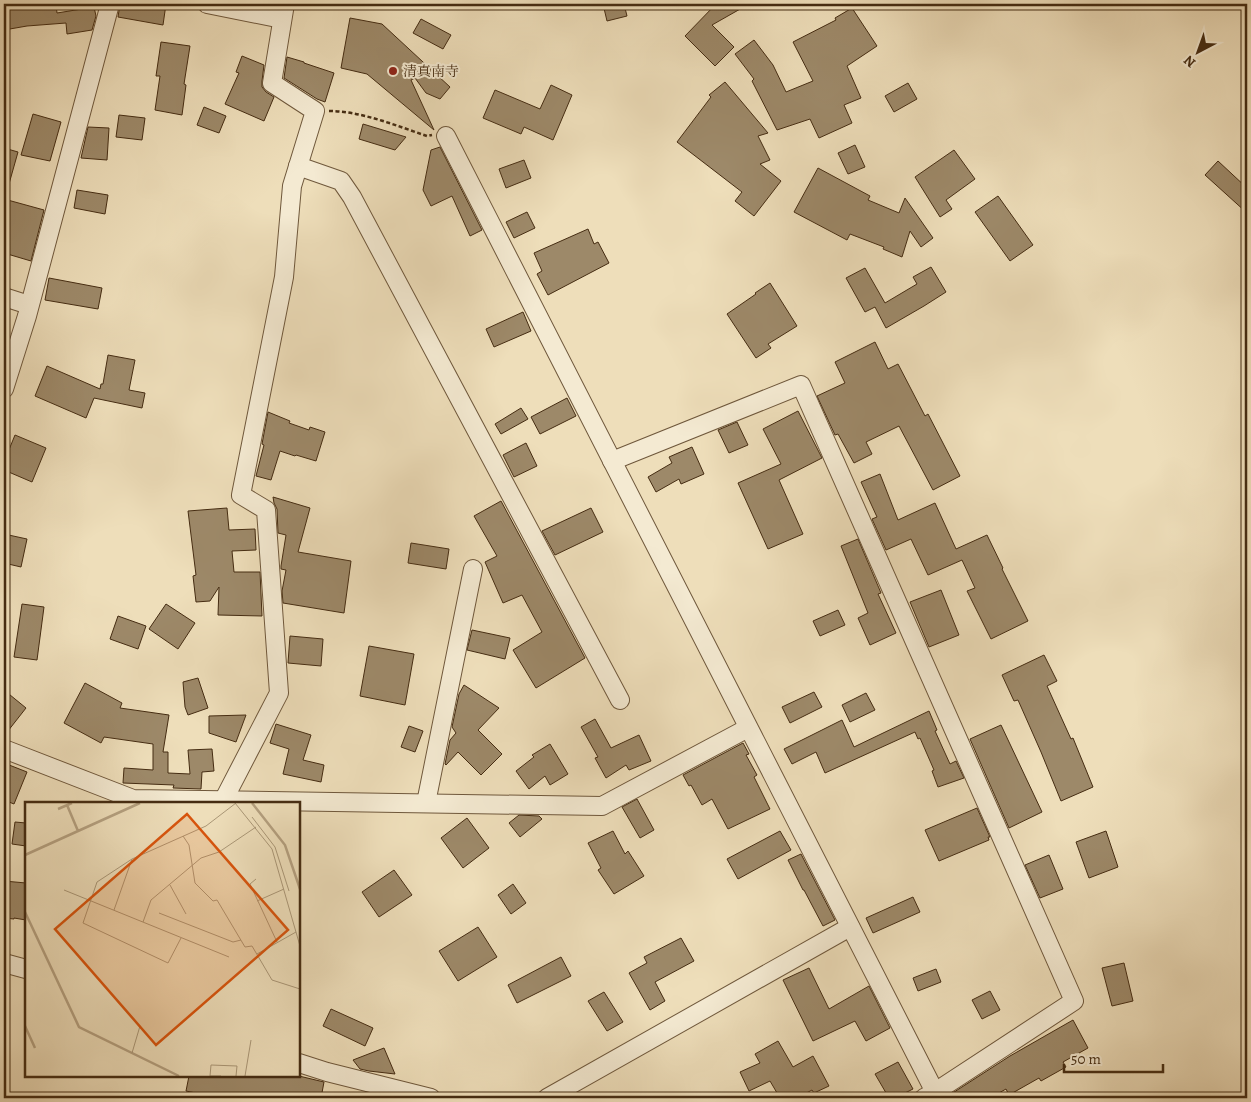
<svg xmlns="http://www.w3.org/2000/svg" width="1251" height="1102" viewBox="0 0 1251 1102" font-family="Alegreya,'Noto Serif SC',serif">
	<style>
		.building { fill: #9d8969; stroke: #452c12 }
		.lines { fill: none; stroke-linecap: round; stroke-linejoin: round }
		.minor-casing { stroke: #6f583c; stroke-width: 20 }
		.path { stroke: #452c12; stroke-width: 2.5; stroke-dasharray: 4 2.5; stroke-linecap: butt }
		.minor { stroke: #f4ead2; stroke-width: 18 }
		.poi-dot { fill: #8f2418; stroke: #f4ead2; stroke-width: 2 }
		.labels { text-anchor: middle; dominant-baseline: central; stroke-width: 4; stroke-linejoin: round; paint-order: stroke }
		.poi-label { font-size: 14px; fill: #452c12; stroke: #f4ead2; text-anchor: start }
		.inset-river { fill: none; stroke: #b5a181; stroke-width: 2.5 }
		.inset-road { fill: none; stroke: #aa9777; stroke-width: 1 }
		.view { fill: #d8540d; fill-opacity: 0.15; stroke: #d8540d; stroke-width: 2.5 }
		.inset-edge { fill: none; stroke: #452c12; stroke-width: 2.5 }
	</style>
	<rect width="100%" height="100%" fill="#eedeba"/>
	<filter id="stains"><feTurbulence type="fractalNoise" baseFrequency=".004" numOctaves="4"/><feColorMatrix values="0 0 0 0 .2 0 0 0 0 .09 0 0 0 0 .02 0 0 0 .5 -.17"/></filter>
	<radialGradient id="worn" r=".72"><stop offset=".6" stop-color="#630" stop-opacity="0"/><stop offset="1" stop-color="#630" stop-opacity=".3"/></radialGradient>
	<g class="building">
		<path d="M4,4h52l1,9 37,-6 2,9 -4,14 -25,4 -1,-11 -39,3 -23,4z"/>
		<path d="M120,4h46l-3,21 -45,-8z"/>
		<path d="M603,4h21l3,12 -20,5z"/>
		<path d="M716,4h33l-37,21 22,22 -19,19 -30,-30z"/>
		<path d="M852,8l25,38 -30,20 14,32 -17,7 8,18 -33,15 -9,-19 -33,11 -25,-49 2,-2 -19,-25 19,-14 19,25 13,27 27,-11 -20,-39 43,-22 -1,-2z"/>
		<path d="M350,18l32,6 68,63 -10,12 -14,-6 -11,-15 -4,2 23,50 -67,-56 -26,-6z"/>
		<path d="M421,19l30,16 -8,14 -30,-16z"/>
		<path d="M161,42l29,4 -6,38 2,1 -4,30 -27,-5 5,-34h-4z"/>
		<path d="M242,56l22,9 -2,16v6l4,5 8,5 -10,24 -39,-17 14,-31 -3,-1z"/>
		<path d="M287,57l17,5v1l30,10 -9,29 -8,-3 -33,-21z"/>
		<path d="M725,82l43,51 -10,3 12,24 -10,4 21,17 -27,35 -19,-15 7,-9 -65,-50 34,-45 -2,-2z"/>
		<path d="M908,83l9,16 -23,13 -9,-16z"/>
		<path d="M551,85l21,10 -19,45 -29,-13 -3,7 -38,-16 12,-28 45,19z"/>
		<path d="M204,107l22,9 -7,17 -22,-8z"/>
		<path d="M33,114l28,8 -11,39 -29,-6z"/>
		<path d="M119,115l26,3 -3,22 -26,-3z"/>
		<path d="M363,124l43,13 -11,13 -36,-11z"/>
		<path d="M88,127l21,1 -2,32 -26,-2z"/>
		<path d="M855,145l10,22 -17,7 -10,-21z"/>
		<path d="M440,147l42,83 -12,6 -18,-40 -21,10 -8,-16 8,-40z"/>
		<path d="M4,148l14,4 -11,39 -3,-1z"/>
		<path d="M954,150l21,29 -29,21 6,9 -12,8 -25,-40z"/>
		<path d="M524,160l7,18 -25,10 -7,-19z"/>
		<path d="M1218,161l29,27v25l-42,-38z"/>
		<path d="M818,168l52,28 -2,4 31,13 6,-15 28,40 -12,9 -11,-16 -8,26 -19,-8 1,-2 -34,-13 -3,6 -53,-28z"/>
		<path d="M77,190l31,5 -3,19 -31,-6z"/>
		<path d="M998,196l35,49 -23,16 -35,-49z"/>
		<path d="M4,199l40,11 -13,51 -27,-8z"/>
		<path d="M527,212l8,16 -21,10 -8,-16z"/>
		<path d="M588,229l6,15 4,-2 11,21 -61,32 -11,-21 5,-3 -8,-18z"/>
		<path d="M931,267l15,25 -22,14 -38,22 -11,-21 -10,5 -19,-34 19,-10 20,35 32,-19 -4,-7z"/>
		<path d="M49,278l53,10 -4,21 -53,-9z"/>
		<path d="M770,283l27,43 -29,18 3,4 -15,10 -29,-44 29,-20 -1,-1z"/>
		<path d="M523,312l8,19 -37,16 -8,-18z"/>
		<path d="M875,342l13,27 10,-5 27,52 3,-2 32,62 -27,14 -34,-64 -33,16 6,12 -18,9 -16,-29 -3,1 -18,-39 28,-13 -10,-21z"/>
		<path d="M108,355l27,5 -6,30 16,3 -3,15 -48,-10 -8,20 -51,-22 12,-30 53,23 1,-5h2z"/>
		<path d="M567,398l9,18 -36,18 -9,-17z"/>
		<path d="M521,408l7,11 -27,15 -6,-10z"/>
		<path d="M798,411l24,47 -43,22 24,54 -35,15 -30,-66 43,-19 -18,-35z"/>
		<path d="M268,412l22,9 -1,2 20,7 1,-3 15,5 -9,29 -20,-6 -1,1 -15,-5 -9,29 -15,-4 8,-31 -2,-1z"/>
		<path d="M737,422l11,23 -19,8 -11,-23z"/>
		<path d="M15,435l31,13 -14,34 -28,-12v-8z"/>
		<path d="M526,443l11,23 -23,11 -11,-22z"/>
		<path d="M692,447l12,27 -23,10 -2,-5 -23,13 -8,-15 24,-14 -3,-6z"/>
		<path d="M880,474l18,46 37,-17 21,46 31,-14 16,33 -1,1 26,52 -37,18 -24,-48 8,-3 -13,-28 -34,15 -17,-36 -25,11 -14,-31 5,-2 -16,-35z"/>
		<path d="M273,497l37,11 -12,44 53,9 -7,52 -61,-10 -1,-12 4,-21 -5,-1v-3l5,-31 -8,-2 -1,-24 -3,-6z"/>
		<path d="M501,501l84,157 -49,30 -23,-38 29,-18 -20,-37 -19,8 -18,-41 12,-6 -23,-40z"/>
		<path d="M227,508l2,22 26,-1 1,21 -24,1 2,21h26l2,44 -44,-1 1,-28 -9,14 -14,1 -3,-26 3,-1 -8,-64z"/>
		<path d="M591,508l12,24 -48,23 -13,-24z"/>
		<path d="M4,534l23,5 -6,28 -17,-4z"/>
		<path d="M858,539l23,54 -3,1 18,39 -26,12 -12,-27 10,-5 -27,-67z"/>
		<path d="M411,543l38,6 -3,20 -38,-6z"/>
		<path d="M941,590l18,45 -30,12 -19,-45z"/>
		<path d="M22,604l22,3 -7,53 -23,-3z"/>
		<path d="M166,604l29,19 -17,26 -29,-20z"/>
		<path d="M838,610l7,15 -25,11 -7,-15z"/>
		<path d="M118,616l28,10 -8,23 -28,-10z"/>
		<path d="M472,630l38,8 -5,21 -38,-9z"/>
		<path d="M290,636l33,3 -2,27 -33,-3z"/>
		<path d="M369,646l45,8 -9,51 -45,-9z"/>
		<path d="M1044,655l13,26 -10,5 24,53 2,-1 20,49 -32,14 -20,-49 -23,-52 -4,1 -12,-26z"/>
		<path d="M198,678l10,30 -20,7 -3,-8 -2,-25z"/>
		<path d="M85,683l37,20 -2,5 49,7 -6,37h5v21l22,1 -2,-24 24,-1 2,22 -12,1 -1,17 -28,-1 1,-3 -51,-2 1,-15 29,2v-26l-49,-7 -3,6 -37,-20z"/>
		<path d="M464,685l35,23 -21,22 24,24 -21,21 -23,-23 -12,13 -1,-1 5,-24 6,-7 -4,-6 7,-33z"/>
		<path d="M4,690l22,18 -22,28z"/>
		<path d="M814,692l8,15 -32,16 -8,-16z"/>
		<path d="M866,693l9,17 -25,12 -8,-17z"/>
		<path d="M929,711l8,19 -2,1 15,33 6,-3 8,17 -26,9 -6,-16 2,-1 -14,-32 -2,1 -3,-7 -90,41 -9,-21 -24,12 -8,-15 58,-29 12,27z"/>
		<path d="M246,715l-10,27 -27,-9v-17z"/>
		<path d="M595,719l16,29 28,-13 12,26 -22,9 -3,-5 -20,13 -11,-20 3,-1 -17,-30z"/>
		<path d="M276,724l35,11 -8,25 21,5 -3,17 -38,-8 6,-25 -19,-6z"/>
		<path d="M1001,725l41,87 -33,16 -39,-89z"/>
		<path d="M409,726l14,5 -8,21 -14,-5z"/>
		<path d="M743,743l6,11 -3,1 11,20 -3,2 16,32 -42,20 -16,-30 -10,6 -11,-20 -2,1 -6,-11z"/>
		<path d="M550,744l18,30 -18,11 -5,-9 -16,13 -13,-18 18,-14 -2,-2z"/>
		<path d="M4,763l23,9 -13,32 -10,-4z"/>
		<path d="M637,799l17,31 -14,8 -18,-31z"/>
		<path d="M977,808l13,29h-2l1,3 -50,21 -14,-31z"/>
		<path d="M519,815l20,1 3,3 -22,18 -11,-14z"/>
		<path d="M467,818l22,30 -26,20 -22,-30z"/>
		<path d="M15,822l11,1v23l-14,-2z"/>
		<path d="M613,831l12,23 3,-3 16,25 -30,18 -16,-24 3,-2 -13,-25z"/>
		<path d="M780,831l11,19 -53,29 -11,-20z"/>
		<path d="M1106,831l12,36 -29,11 -13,-36z"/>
		<path d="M801,854l34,66 -12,6 -19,-36h-1l-15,-30z"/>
		<path d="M1049,855l14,34 -23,9 -15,-33z"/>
		<path d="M394,870l18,25 -33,22 -17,-25z"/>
		<path d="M4,881l22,2v37l-12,-2v1l-10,-1z"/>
		<path d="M513,884l13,19 -15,11 -13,-19z"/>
		<path d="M913,897l7,15 -47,21 -7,-15z"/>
		<path d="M478,927l19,30 -39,24 -19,-30z"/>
		<path d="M681,938l13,23 -39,21 10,19 -15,9 -21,-37 18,-10 -3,-6z"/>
		<path d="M561,957l10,19 -54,27 -9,-18z"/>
		<path d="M1124,963l9,38 -21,5 -10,-38z"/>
		<path d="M809,968l20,41 40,-23 21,42 -24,13 -11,-20 -42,20 -30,-61z"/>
		<path d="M936,969l5,13 -23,9 -5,-13z"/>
		<path d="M990,991l10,19 -18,9 -10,-19z"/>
		<path d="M604,992l19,30 -16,9 -19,-30z"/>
		<path d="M331,1009l42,19 -8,18 -42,-20z"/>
		<path d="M1073,1020l15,28 -25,14 3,5 -25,14 -2,-3 -30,17 -3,-6 -16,9h-41l-1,-2 62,-40z"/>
		<path d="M778,1041l15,26 20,-11 16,30 -15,7 -2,-3 -15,8h-17l-10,-17 -21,10 -9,-19 20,-9 -5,-9z"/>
		<path d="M384,1048l11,26 -26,-3 -9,-2 -7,-9z"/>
		<path d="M898,1062l15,27 -18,9h-6l-14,-24z"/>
		<path d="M189,1076h110l25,6 -3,16h-17l-12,-3 -1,3h-70l-35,-7z"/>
	</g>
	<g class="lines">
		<defs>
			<g id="minor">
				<path d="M207,4l75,15"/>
				<path d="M446,136l492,962"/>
				<path d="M298,166l43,15 11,16 268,503"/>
				<path d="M4,297l25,8"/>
				<path d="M4,389l23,-73 83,-312"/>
				<path d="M612,461l189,-76 273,616 -139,91 -11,6"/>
				<path d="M4,749l129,50 469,7 146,-78"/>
				<path d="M222,803l57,-110 -13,-183 -25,-15 43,-218 8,-91 23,-75 -43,-28 13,-79"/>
				<path d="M426,803l47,-234"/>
				<path d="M4,963l22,6"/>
				<path d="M299,1063l28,9 104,26"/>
				<path d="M547,1098l303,-171"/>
			</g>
		</defs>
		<use href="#minor" class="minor-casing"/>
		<path class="path" d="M329,111c32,0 68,15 98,25l5,-1"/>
		<use href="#minor" class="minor"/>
	</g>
	<circle class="poi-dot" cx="393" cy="71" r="5"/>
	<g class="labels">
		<g class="poi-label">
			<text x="403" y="71">清真南寺</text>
		</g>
	</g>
	<g transform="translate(25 802)">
		<rect width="275" height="275" fill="#eedeba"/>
		<path class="inset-river" d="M227,1l33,42 15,44M42,3l11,26M33,7l14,-6M0,53l115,-52M0,110l54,115 100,49M0,224l10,22"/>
		<path class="inset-road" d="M210,1l37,46 28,97M227,15l23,30 14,44M158,34l6,9 6,38 18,18 4,-1 28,47 7,-1 20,34 28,9M231,77l-6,5 27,58M145,83l16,29M39,88l165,67M232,99l27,-12M89,108l18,-51M134,111l74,29 8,-2M118,120l8,-22 50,-42 18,-6 37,-25M156,136l-13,25 -85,-40 14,-41 35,-23 74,-33 30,-23M232,152l39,-22M107,251l8,-27M196,274h-11l1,-11 26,1 -1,10M220,274l6,-36"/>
		<path class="view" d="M162,12l101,116 -132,115 -101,-116z"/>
		<rect width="275" height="275" class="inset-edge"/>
	</g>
	<rect width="1251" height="1102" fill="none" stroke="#eedeba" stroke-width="20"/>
	<rect x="5" y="5" width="1241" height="1092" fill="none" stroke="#452c12" stroke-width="2.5"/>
	<rect x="10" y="10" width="1231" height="1082" fill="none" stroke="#452c12"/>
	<g transform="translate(1198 52) rotate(221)" stroke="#f4ead2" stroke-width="4" paint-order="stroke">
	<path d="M0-4L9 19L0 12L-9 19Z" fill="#452c12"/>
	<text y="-8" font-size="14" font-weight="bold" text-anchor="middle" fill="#452c12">N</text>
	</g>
	<path d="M1064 1064v8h99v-8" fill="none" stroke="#452c12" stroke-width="2.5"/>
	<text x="1071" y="1064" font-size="15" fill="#452c12" stroke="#f4ead2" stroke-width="4" paint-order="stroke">50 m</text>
	<rect width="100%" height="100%" filter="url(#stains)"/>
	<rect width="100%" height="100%" fill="url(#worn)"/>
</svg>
